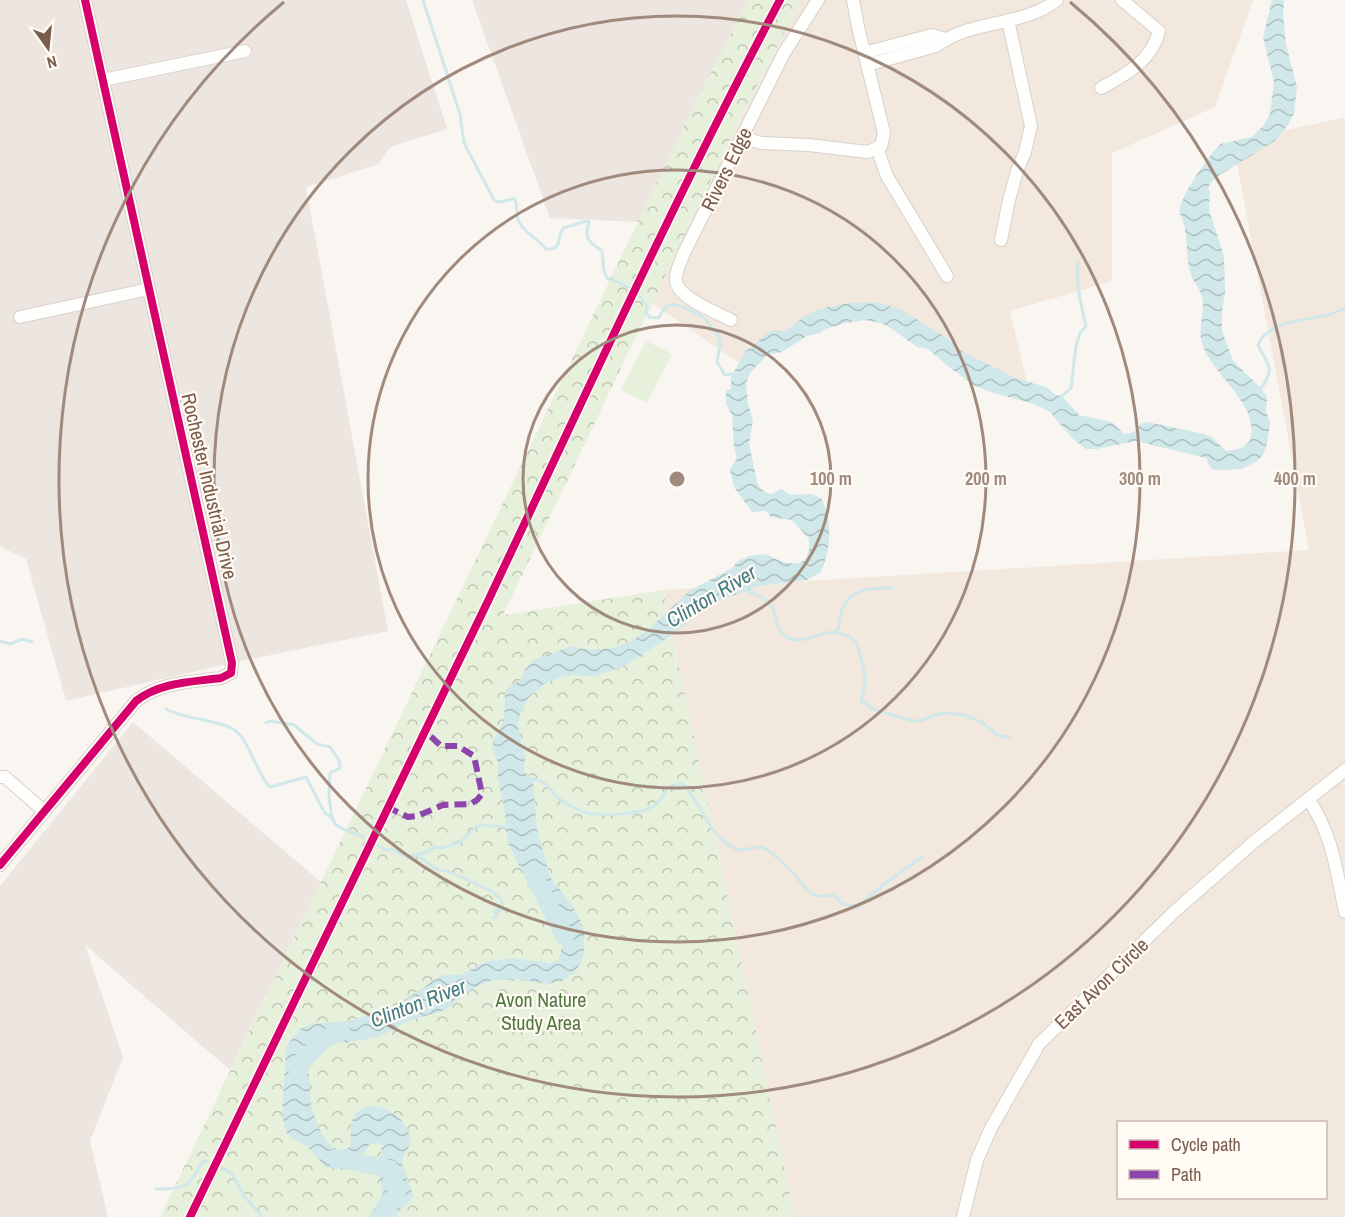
<svg xmlns="http://www.w3.org/2000/svg" width="1345" height="1217" viewBox="0 0 1345 1217" font-family="'Archivo Narrow',sans-serif">
	<style>
		.residential { fill: #f2e8de; fill-rule: evenodd }
		.industrial { fill: #ede5e0 }
		.park { fill: url(#park-crowns) }
		.pitch { fill: #e7f0db }
		.water { fill: url(#water-waves) }
		.lines { fill: none; stroke-linecap: round; stroke-linejoin: round }
		.stream { stroke: #d0e8ea; stroke-width: 3 }
		.river { stroke: #d0e8ea; stroke-width: 18 }
		.minor-casing { stroke: #d7d1cb; stroke-width: 14 }
		.minor { stroke: #fefefd; stroke-width: 12 }
		.quiet { stroke: #8e44ad; stroke-width: 6; stroke-dasharray: 12 6; stroke-linecap: butt }
		.cycleway-casing { stroke: #fffaf3; stroke-width: 11 }
		.cycleway { stroke: #d6006c; stroke-width: 8 }
		.ring { fill: none; stroke: #9f8a7d; stroke-width: 3 }
		.labels { text-anchor: middle; dominant-baseline: central; stroke-width: 4.5; stroke-linejoin: round; paint-order: stroke }
		.street-label { font-size: 20px; fill: #7a5c4d; stroke: #fffaf3 }
		.park-label { font-size: 20px; fill: #537a41; stroke: #fffaf3 }
		.water-label { font-size: 21px; font-style: italic; fill: #437c86; stroke: #fffaf3 }
		.centre { fill: #9f8a7d; stroke: #fffaf3; stroke-width: 3 }
		.ring-label { font-size: 18px; text-anchor: middle; font-weight: bold; fill: #9f8a7d; stroke: #fffaf3; stroke-width: 4.5; stroke-linejoin: round; paint-order: stroke }
	</style>
	<defs>
		<pattern id="park-crowns" width="20" height="18" patternUnits="userSpaceOnUse" patternTransform="scale(1.5)"><rect width="20" height="18" fill="#e7f0db"/><path d="M2 6a3 3 0 1 1 6 0M12 15a3 3 0 1 1 6 0" fill="none" stroke="#c0c6b4"/></pattern>
		<pattern id="water-waves" width="16" height="10" patternUnits="userSpaceOnUse" patternTransform="scale(1.5)"><rect width="16" height="10" fill="#d0e8ea"/><path d="M0 5q4-4 8 0t8 0" fill="none" stroke="#aebfc0"/></pattern>
	</defs>
	<rect width="100%" height="100%" fill="#f9f5f0"/>
	<g class="residential">
		<path d="M801,0h452l-38,107 -103,46v128l-102,30 18,76 -56,-16 -81,-59 -56,1 -90,54 -93,-64 93,-194z"/>
		<path d="M1345,117v1100h-550l-132,-627 646,-40 -76,-408zM1118,1122h208v76h-208z"/>
	</g>
	<g class="industrial">
		<path d="M0,0h406l41,129 -57,18 -11,17 -73,23 82,444 -156,32 -166,38 -40,-142 -25,-12 -1,-3z"/>
		<path d="M472,0h276l-110,222 -88,-4z"/>
		<path d="M133,722l188,160 -91,188 -145,-125 38,112 -33,84 18,76h-108v-331z"/>
	</g>
	<path class="park" d="M748,0h53l-56,109 -242,506 160,-25 132,627h-635l535,-1114z"/>
	<path class="pitch" d="M646,341l26,13 -25,49 -26,-13z"/>
	<path class="water" d="M1272,0h12l-1,14 3,31 11,42 -3,26 -6,12 -12,15 -58,36 -8,7 -2,5 2,4 -1,18 15,46 1,37 -3,18v20l11,30 28,27 6,9 -1,14 4,12 -3,21 -4,11 -7,7 -15,7 -27,1 -4,-3 -4,-9 -70,-17 -40,8h-10l-13,-10 -23,-27 -16,-8 -40,-11 -19,-7 -26,-19 -21,-18 -11,-2 -25,-18 -11,-6 -16,-3 -19,3 -21,6 -5,4 -13,3 -25,16 -15,3 -17,18 -4,10 2,21 5,17 -4,22 8,39c2,6 9,14 17,11 2,-1 4,-3 7,-4l10,6 20,-1 10,4c12,23 10,51 0,74l-14,8 -48,6 -45,17 -13,7 -26,23 -52,34 -29,9 -24,-1 -12,3 -14,6 -16,14 -8,16 -2,14 7,28 -1,16 5,3 4,8 4,46 13,48 22,28 8,15 4,13v20l-8,19 -14,9 -15,3 -30,-5 -27,2 -18,8 -27,21 -37,11 -27,15 -36,7 -21,-1 -13,7c-8,12 -1,24 -1,37 1,5 -1,9 0,14 4,15 15,60 40,47 2,-10 -2,-23 5,-32 16,-22 56,2 55,26 0,8 -7,13 -8,22l11,32 -2,4 -17,18h-25l14,-24 -5,-24 4,-23 -4,-4 -9,3 -13,20 -20,4 -10,-2 -19,-21 -15,-7 -6,-7 -4,-18 4,-63 2,-7 12,-15 10,-5 37,-3 38,-10 12,-6 42,-28 5,-2h16l25,-13 26,-4 40,5 8,-3 4,-18 -14,-38 -25,-29 -16,-32 -4,-36 -6,-28v-16l-6,-15 1,-7 11,-20 1,-29 3,-4 13,-9 3,-8 9,-11 40,-14 18,4 26,-3 14,-6 17,-11 41,-39 43,-23 6,-7 12,-5 16,-2c19,11 46,19 43,-15l-17,-19 -21,-3 -5,-6 -14,1 -18,-25 -4,-18 7,-11 -3,-11 -2,-32 -6,-11v-13l5,-2v-12l15,-26 24,-20h15l21,-16 13,-6 29,-6 27,-1 25,7 50,31 13,12 50,25 33,10 10,8 6,1 17,19 33,7 12,12c8,0 13,-3 16,-10l7,-2 57,12 9,4 13,13c10,-1 23,-3 25,-15 6,-31 -36,-61 -47,-87 -7,-15 -1,-30 -1,-46 0,-12 -8,-18 -12,-28 -7,-21 -1,-44 -12,-63 4,-21 25,-48 38,-65l4,-3 31,-7 11,-11 7,-12 4,-32 -11,-45z"/>
	<g class="lines">
		<g class="stream">
			<path d="M423,0l37,114 4,29 30,57 4,2 17,-3c3,7 0,16 4,23 6,11 20,18 27,27 19,1 9,-14 18,-21 2,-1 9,-3 10,-3 6,-2 9,-4 15,-4 0,4 -2,7 -2,10 -2,10 9,15 15,20l2,20 3,7c16,6 31,12 40,29l-1,5 3,5 10,1c2,-4 4,-9 8,-12 7,-5 34,8 40,15 5,7 4,9 12,14l1,10 -3,17 8,13 7,-1"/>
			<path d="M1261,388c16,-21 5,-25 -3,-43 10,-25 51,-25 73,-31 5,-2 9,-4 14,-5"/>
			<path d="M1062,396l9,-8 5,-42 4,-13 6,-7c-5,-21 -10,-41 -8,-63"/>
			<path d="M746,590c8,5 17,6 24,14 9,11 3,29 21,35 21,6 40,-21 66,4l9,37 -5,20 12,9 40,12h6l23,-8 22,2 17,7 18,14 10,1"/>
			<path d="M836,632c5,-6 3,-15 6,-23 9,-22 31,-21 51,-21"/>
			<path d="M0,641l10,3 13,-5 9,3"/>
			<path d="M166,709c17,10 49,10 67,20 17,10 22,43 37,58l36,-10 15,29 4,7 7,5 3,6 8,5 21,8"/>
			<path d="M266,723l5,-2 23,4 23,19 13,3 9,13 1,8 -10,5 -1,24 3,21"/>
			<path d="M531,779c16,0 18,12 29,20 7,6 24,14 33,15 15,2 47,0 59,-7 14,-8 10,-24 31,-23 19,20 26,53 53,65 9,4 18,-5 27,-1 14,5 37,34 48,45l6,3 17,-1 9,9 9,1 2,2h4l25,-22 39,-28"/>
			<path d="M378,845l8,5 6,-1 16,9 18,-6 9,-5 7,1 18,-6 16,-15 5,-2 24,2"/>
			<path d="M417,855l19,14 14,3 41,19 9,7 3,6 -1,6 -5,-1 -2,2 1,5 -3,2"/>
			<path d="M222,1167l10,7 12,22 18,21"/>
			<path d="M156,1189c33,-1 30,0 47,-28h4"/>
		</g>
		<g class="river">
			<path d="M534,876l31,61"/>
			<path d="M298,1075v-9l25,-26 18,-8"/>
			<path d="M335,1158l55,11 7,23 -16,25"/>
		</g>
		<defs>
			<g id="minor">
				<path d="M864,53l68,-18 13,4"/>
				<path d="M867,65l69,-19c35,-27 87,-19 121,-46"/>
				<path d="M103,80l142,-29"/>
				<path d="M1101,88c24,-13 51,-27 58,-57l-37,-31"/>
				<path d="M742,137l19,6 48,2 58,7 14,-5 3,-14 -26,-106 -5,-27"/>
				<path d="M877,148l10,28 60,100"/>
				<path d="M1001,240l8,-40 8,-29 8,-19 6,-26 -23,-106"/>
				<path d="M20,317l129,-28"/>
				<path d="M731,320c-15,-8 -57,-23 -55,-42 0,-8 5,-16 7,-23l101,-202 34,-53"/>
				<path d="M0,777h5l39,34"/>
				<path d="M1308,799c24,33 29,74 37,113"/>
				<path d="M0,865l136,-164c24,-19 56,-19 85,-23l10,-5 1,-10 -147,-663"/>
				<path d="M963,1217l14,-57 14,-32 48,-84 136,-133 80,-70 90,-71"/>
			</g>
		</defs>
		<use href="#minor" class="minor-casing"/>
		<use href="#minor" class="minor"/>
		<path class="quiet" d="M387,807l21,10 9,-1 26,-11 27,-1 7,-4 5,-6 -8,-38 -16,-10h-17l-16,-15"/>
		<defs>
			<g id="cycleway">
				<path d="M0,865l136,-164c24,-19 56,-19 85,-23l10,-5 1,-10 -147,-663"/>
				<path d="M190,1217c99,-206 200,-412 299,-618 95,-201 187,-403 291,-599"/>
			</g>
		</defs>
		<use href="#cycleway" class="cycleway-casing"/>
		<use href="#cycleway" class="cycleway"/>
	</g>
	<g class="ring">
		<circle cx="677" cy="479" r="154"/>
		<circle cx="677" cy="479" r="309"/>
		<circle cx="677" cy="479" r="463"/>
		<path d="M1070 2A618 618 0 1 1 284 2"/>
	</g>
	<g class="labels">
		<g class="street-label">
			<text transform="translate(726 169) rotate(-64)">Rivers Edge</text>
			<text transform="translate(210 486) rotate(77)">Rochester Industrial Drive</text>
			<text transform="translate(1101 983) rotate(-44)">East Avon Circle</text>
		</g>
		<g class="park-label">
			<text x="541" y="999">Avon Nature<tspan x="541" dy="23">Study Area</tspan></text>
		</g>
		<g class="water-label">
			<text transform="translate(711 596) rotate(-31)">Clinton River</text>
			<text transform="translate(418 1003) rotate(-21)">Clinton River</text>
		</g>
	</g>
	<circle cx="677" cy="479" r="9" class="centre"/>
	<g class="ring-label">
		<text x="831" y="485">100 m</text>
		<text x="986" y="485">200 m</text>
		<text x="1140" y="485">300 m</text>
		<text x="1295" y="485">400 m</text>
	</g>
	<rect x="1117" y="1121" width="210" height="78" fill="#fffaf3" stroke="#cabbb1" stroke-width="1.5"/>
	<rect x="1129" y="1140" width="30" height="9" fill="#d6006c" stroke="#cabbb1" stroke-width="1.5"/>
	<text x="1171" y="1151" font-size="18" fill="#7a5c4d">Cycle path</text>
	<rect x="1129" y="1170" width="30" height="9" fill="#8e44ad" stroke="#cabbb1" stroke-width="1.5"/>
	<text x="1171" y="1181" font-size="18" fill="#7a5c4d">Path</text>
	<g transform="translate(48 48) rotate(165)" stroke="#fffaf3" stroke-width="4.5" paint-order="stroke">
	<path d="M0-4.5L10 22L0 15L-10 22Z" fill="#7a5c4d"/>
	<text y="-9" font-size="16" font-weight="bold" text-anchor="middle" fill="#7a5c4d">N</text>
	</g>
</svg>
